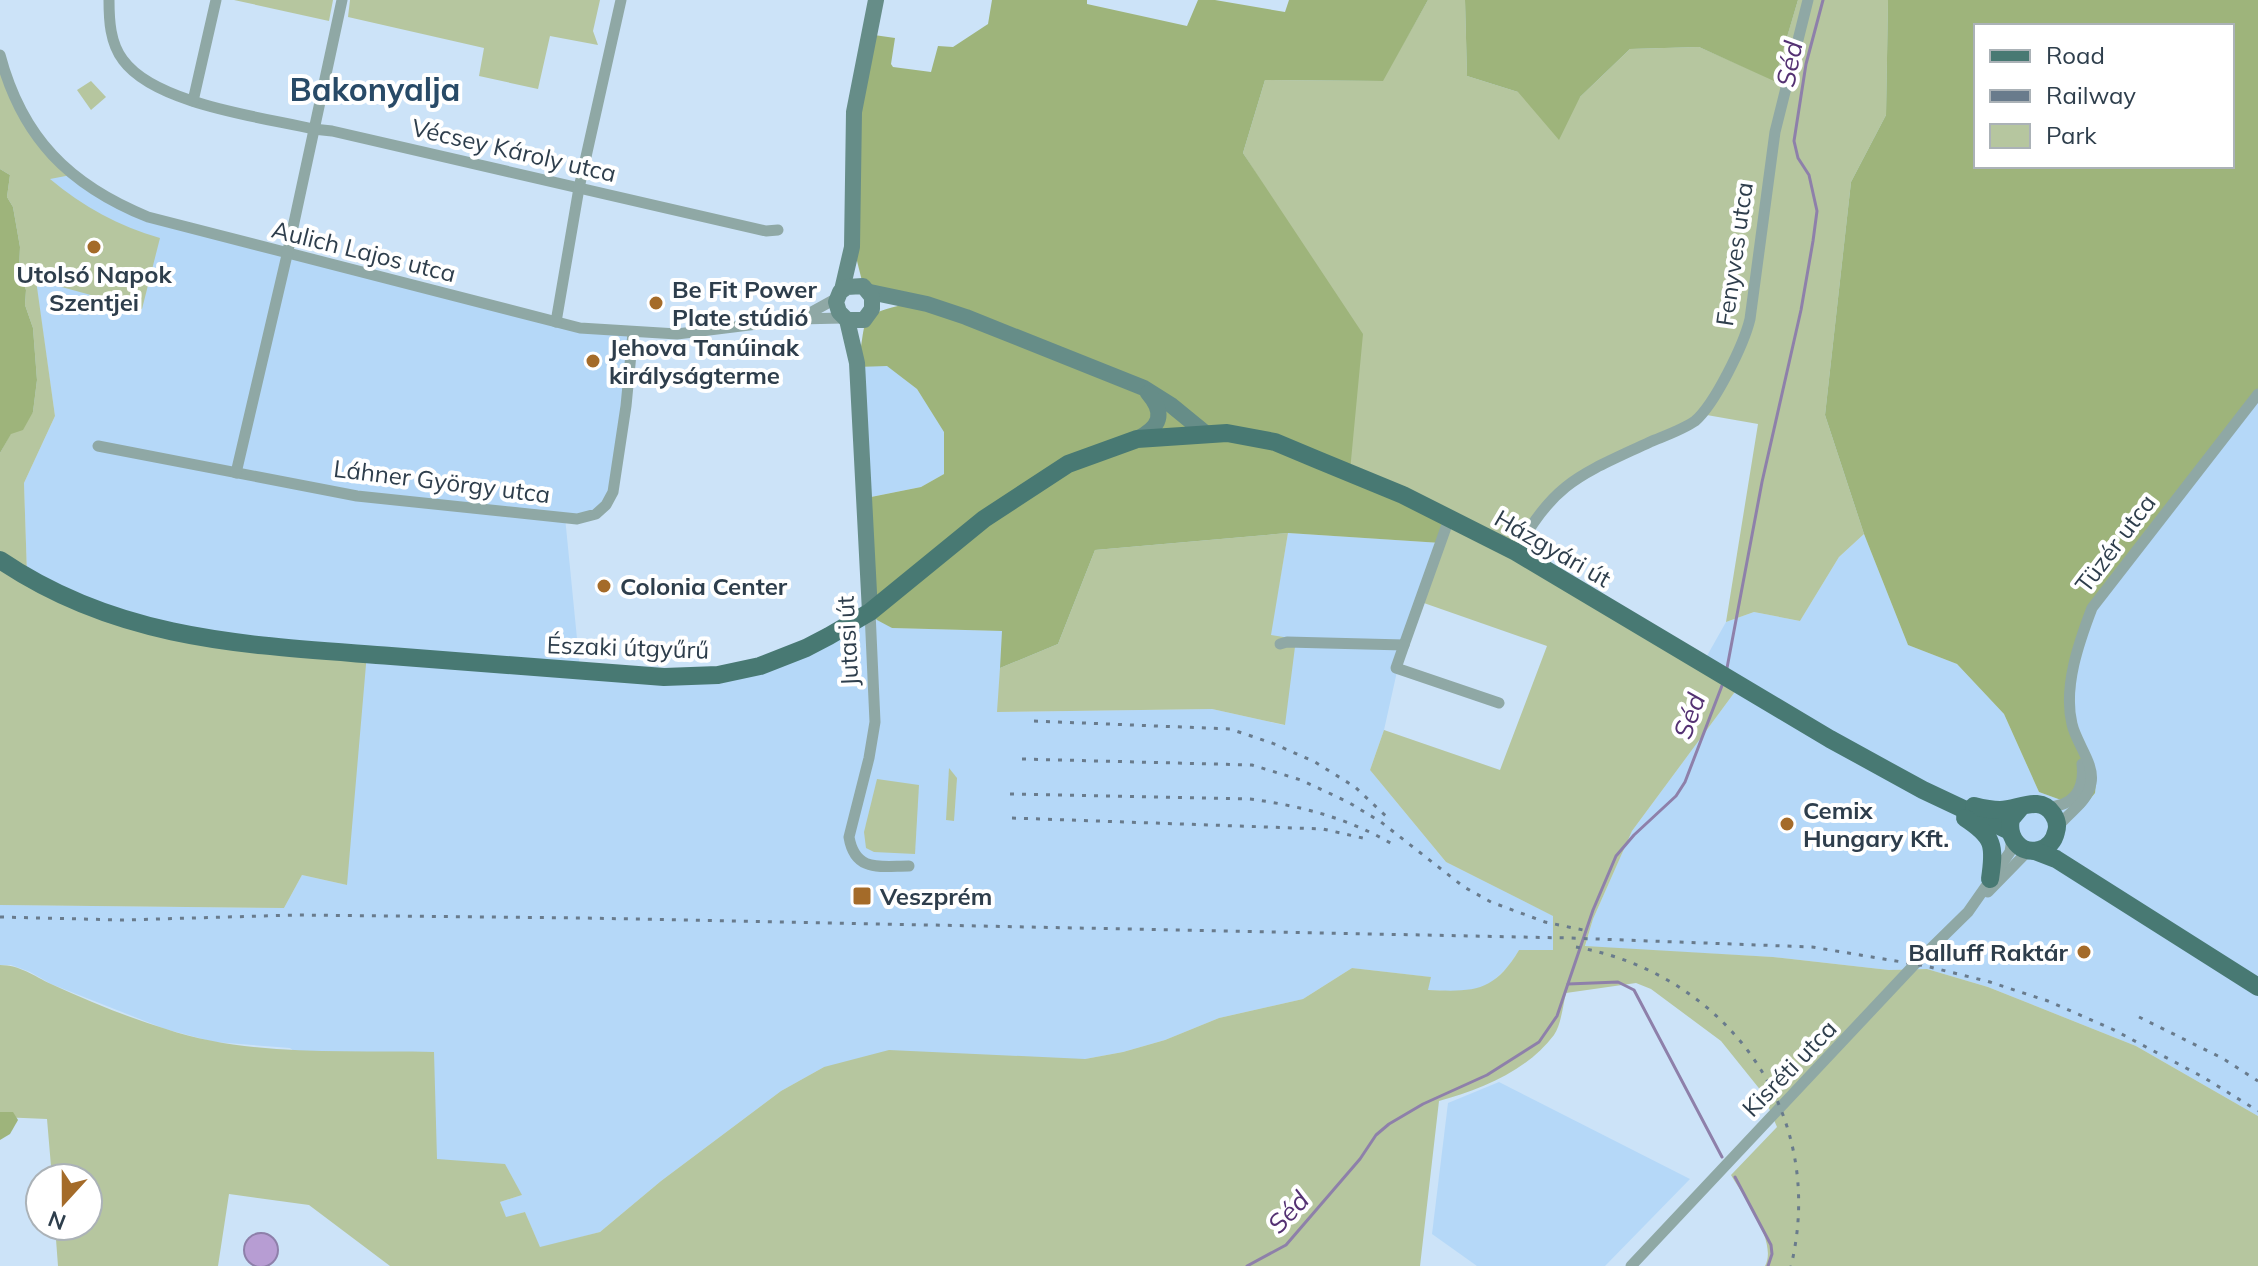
<svg xmlns="http://www.w3.org/2000/svg" width="2258" height="1266" viewBox="0 0 2258 1266" font-family="Mulish,sans-serif">
	<style>
		.built { fill: #b5d8f8 }
		.green { fill: #b6c69f }
		.forest { fill: #9eb47b; fill-rule: evenodd }
		.water { fill: #b79dd3; stroke: #8e80aa; stroke-width: 2 }
		.lines { fill: none; stroke-linecap: round; stroke-linejoin: round }
		.stream { stroke: #8e80aa; stroke-width: 3 }
		.street { stroke: #8fa8a5; stroke-width: 11 }
		.secondary { stroke: #668d88; stroke-width: 16 }
		.primary { stroke: #487973; stroke-width: 18 }
		.rail { stroke: #697b8c; stroke-width: 3; stroke-dasharray: 4 8; stroke-linecap: butt }
		.poi-dot { fill: #a46b29; stroke: #fff; stroke-width: 3 }
		.labels { text-anchor: middle; dominant-baseline: central; stroke-width: 8; stroke-linejoin: round; paint-order: stroke }
		.street-label { font-size: 24px; fill: #2e3e4c; stroke: #fff }
		.poi-label { font-size: 24px; font-weight: bold; fill: #2e3e4c; stroke: #fff; text-anchor: start }
		.water-label { font-size: 26px; font-style: italic; fill: #543173; stroke: #fff }
		.district-label { font-size: 32px; font-weight: bold; fill: #284a67; stroke: #fff }
	</style>
	<rect width="100%" height="100%" fill="#cce3f8"/>
	<g class="built">
		<path d="M71,175l54,34 506,127 -19,155 -11,19 -36,7 15,152 159,3 128,-62 25,18 111,3 -5,81 214,-3 72,16 11,-86 -25,-3 18,-103 153,10 -43,124 -14,63 -14,40 76,92 108,54 -1,34h-34l-10,16 -19,18 -22,8 -41,-2 3,-13 -78,-9 -49,31 -84,19 -54,22 -42,12 -38,7 -261,8 -43,24 -120,90 -61,51 -60,16 -15,-36 -19,6 -6,-16 22,-7 -85,-35 -147,-112 -76,-6 -49,-13 -114,-45 -21,-12 -19,-7h-11v-60l284,3 18,-33 45,10 -162,-251 -158,-60 -3,-91 31,-67 -32,-222 8,-15z"/>
		<path d="M887,365l30,24 27,42v43l-23,13 -60,12 -4,-132z"/>
		<path d="M2258,396v720l-122,-70 -148,-59 -61,-18 -38,1 -116,-13 -188,-10 8,-28 39,-88 108,-146 -37,-22 23,-41 28,-10 46,9 39,-64 25,-23 44,111 49,19 47,50 35,78 44,16 -9,-91 2,-53 17,-56z"/>
		<path d="M1499,1082l191,97 -85,87h-128l-45,-32 16,-131z"/>
	</g>
	<g class="green">
		<path d="M234,0h99l-4,21z"/>
		<path d="M350,0h250l-7,31 5,14 -48,-9 -12,53 -59,-13 5,-28 -136,-31z"/>
		<path d="M1428,0h37l2,76 51,16 62,5 50,-48 69,-2 75,33 24,-80h90l-2,115 -35,67 -26,233 39,119 -25,23 -39,64 -46,-9 -28,10 32,-198 -57,-10 -134,69 -53,69 226,133 -108,146 -39,88 -8,27 188,11 116,13 38,-1 61,18 148,59 122,70v150h-493c13,-24 -21,-69 -34,-91l46,-48 -15,-35 -41,-51 -70,-52 -15,-6 -70,10c-3,12 -5,32 -12,42 -27,36 -74,55 -115,66l-19,165h-1030l-81,-61 -80,-11 -11,72h-160l-3,-40h33v-48h-36l-5,-59 -47,-2v-152c20,0 34,11 51,19 37,17 76,33 115,45 84,28 180,21 268,23l3,107 68,5 17,31 -22,7 6,15 19,-5 15,35 60,-15 61,-51 120,-90 43,-24 65,-17 196,9 38,-7 42,-12 54,-22 84,-19 49,-31 79,9 -3,13c46,2 66,2 91,-40h34v-34l-107,-54 -76,-92 14,-40 116,40 47,-124 -126,-44 28,-82 -99,-49 -63,-249 -44,-69 22,-73 117,1z"/>
		<path d="M0,57l14,43 57,75 -21,4c33,28 69,47 110,59l-18,71 -106,-29 19,136 -31,67 3,91 111,49 229,30 -20,232 -45,-10 -18,33 -284,-3v-452l11,-20 22,-21 4,-32 -4,-52 -8,-23 1,-15 -7,-19 1,-24 -7,-40 -6,-10 3,-22 -10,-6z"/>
		<path d="M91,81l15,16 -15,13 -14,-20z"/>
		<path d="M1288,533l-17,102 25,4 -11,86 -73,-16 -215,3 3,-44 58,-24 37,-94z"/>
		<path d="M949,768l8,10 -3,43 -8,-1z"/>
		<path d="M877,779l42,6 -4,69 -41,-2 -8,-4 -2,-16z"/>
	</g>
	<g class="forest">
		<path d="M992,0h95v4l100,22 11,-26h17l70,12 4,-12h139l-45,81 -118,-1 -22,73 120,181 -13,137 99,49 -8,23 -153,-10 -193,17 -37,94 -58,24 2,-37 -110,-3 -15,-8 -10,-10 -6,-111 60,-12 23,-13v-42l-27,-43 -30,-23 -30,1c12,-47 -4,-51 49,-63l-43,-19 -12,-48 16,-203 28,4 -4,26 2,3 38,5 7,-26 15,1 35,-23z"/>
		<path d="M1465,0h333l-24,81 -75,-34 -69,2 -50,48 -21,43 -41,-48 -51,-16z"/>
		<path d="M1888,0h370v396l-157,199 -25,69 -2,53 22,66 -1,10 -12,15 -44,-16 -35,-78 -47,-50 -49,-19 -44,-111 -39,-119 26,-233 35,-67zM1976,26h256v140h-256z"/>
		<path d="M0,169l10,6 -3,22 6,10 7,40 -1,24 7,19 -1,15 8,23 4,52 -4,32 -10,18 -12,4 -11,19z"/>
		<path d="M0,1112h13l5,8 -8,14 -10,6z"/>
	</g>
	<circle class="water" cx="261" cy="1250" r="17"/>
	<g class="lines">
		<g class="stream">
			<path d="M1727,668l35,-186 39,-172 12,-69 4,-30 -8,-36 -11,-17 -4,-17 12,-77 17,-64"/>
			<path d="M1568,984l50,-2 16,8 88,167"/>
			<path d="M1735,1177l36,68 1,9 -4,12"/>
			<path d="M1247,1266l39,-21 74,-86 16,-24 13,-11 34,-20 64,-29 52,-33 18,-26 36,-106 23,-54 18,-21 42,-39 9,-14 38,-99"/>
		</g>
		<g class="street">
			<path d="M109,0c0,20 1,43 14,60 32,44 138,57 190,69l19,2 434,100 12,-1"/>
			<path d="M0,55c22,83 69,130 148,162l432,111 97,6 121,-15 45,-1"/>
			<path d="M193,101l23,-101"/>
			<path d="M799,319l38,-21"/>
			<path d="M556,322l23,-134 42,-188"/>
			<path d="M98,446l259,50 220,23 19,-5 10,-9 7,-13 13,-86 7,-73"/>
			<path d="M236,473l51,-218 55,-255"/>
			<path d="M1516,552c37,-70 66,-78 134,-110 14,-6 32,-12 45,-21 20,-17 49,-77 55,-102l25,-187 33,-132"/>
			<path d="M870,612l5,110 -6,36 -20,79c6,36 32,29 60,29"/>
			<path d="M1280,644l7,-2 117,3 45,-126"/>
			<path d="M1404,645l-8,23 103,35"/>
			<path d="M2046,807c27,0 39,-17 36,-43"/>
			<path d="M2057,828c11,-16 30,-24 34,-45 4,-19 -15,-40 -19,-59 -9,-37 7,-82 20,-116l166,-214"/>
			<path d="M1988,892l41,-42"/>
			<path d="M1631,1266l284,-302 53,-52 42,-60 2,-14"/>
		</g>
		<g class="secondary">
			<path d="M842,290l10,-43 2,-135 22,-112"/>
			<path d="M870,292l57,12 39,13 178,71 27,17 33,27"/>
			<path d="M847,320h17l8,-11v-12l-9,-11 -16,1 -7,5 -4,10 3,10 8,8 10,43 13,249"/>
			<path d="M1137,439c23,-12 29,-25 11,-46"/>
		</g>
		<g class="primary">
			<path d="M0,560c121,82 250,85 391,96 91,7 182,14 273,21l54,-2 42,-9 46,-18 23,-12 41,-24 114,-93 84,-55 69,-25 90,-6 48,9 43,18 85,35 113,57 314,187 93,51 87,41"/>
			<path d="M1974,806c8,2 18,4 26,4 18,0 40,-16 53,4 4,6 5,12 3,18 -2,9 -8,16 -17,18 -19,5 -32,-13 -28,-31l11,-13"/>
			<path d="M1965,818c29,19 30,27 25,61"/>
			<path d="M2035,851l21,8 202,128"/>
		</g>
		<g class="rail">
			<path d="M1034,721l196,8 42,14 43,19 40,25 33,31"/>
			<path d="M1022,759l230,6 49,15 47,22 33,20 83,65 27,15 54,20 38,8"/>
			<path d="M1010,794l240,5c52,7 102,20 147,48"/>
			<path d="M1012,818l311,11 44,10"/>
			<path d="M0,917l123,3 174,-5 288,3 985,20 242,9 114,19 64,16 58,19 64,28 91,48 55,34"/>
			<path d="M1576,947c151,27 252,166 215,319"/>
			<path d="M2139,1017l83,41 36,23"/>
		</g>
	</g>
	<g class="poi-dot">
		<circle cx="94" cy="247" r="8"/>
		<circle cx="656" cy="303" r="8"/>
		<circle cx="593" cy="361" r="8"/>
		<circle cx="604" cy="586" r="8"/>
		<circle cx="1787" cy="824" r="8"/>
		<rect x="852" y="886" width="20" height="20" rx="4"/>
		<circle cx="2084" cy="952" r="8"/>
	</g>
	<g class="labels">
		<g class="street-label">
			<text transform="translate(514 150) rotate(13)">Vécsey Károly utca</text>
			<text transform="translate(364 251) rotate(14)">Aulich Lajos utca</text>
			<text transform="translate(1734 254) rotate(-82)">Fenyves utca</text>
			<text transform="translate(442 481) rotate(7)">Láhner György utca</text>
			<text transform="translate(2115 543) rotate(-53)">Tüzér utca</text>
			<text transform="translate(1553 548) rotate(30)">Házgyári út</text>
			<text transform="translate(847 641) rotate(-93)">Jutasi út</text>
			<text transform="translate(628 647) rotate(2)">Északi útgyűrű</text>
			<text transform="translate(1789 1068) rotate(-46)">Kisréti utca</text>
		</g>
		<g class="poi-label">
			<text x="94" y="274" text-anchor="middle">Utolsó Napok<tspan x="94" dy="28">Szentjei</tspan></text>
			<text x="672" y="289">Be Fit Power<tspan x="672" dy="28">Plate stúdió</tspan></text>
			<text x="609" y="347">Jehova Tanúinak<tspan x="609" dy="28">királyságterme</tspan></text>
			<text x="620" y="586">Colonia Center</text>
			<text x="1803" y="810">Cemix<tspan x="1803" dy="28">Hungary Kft.</tspan></text>
			<text x="880" y="896">Veszprém</text>
			<text x="2068" y="952" text-anchor="end">Balluff Raktár</text>
		</g>
		<g class="water-label">
			<text transform="translate(1789 64) rotate(-79)">Séd</text>
			<text transform="translate(1689 716) rotate(-70)">Séd</text>
			<text transform="translate(1288 1212) rotate(-47)">Séd</text>
		</g>
		<g class="district-label">
			<text x="375" y="89">Bakonyalja</text>
		</g>
	</g>
	<rect x="1974" y="24" width="260" height="144" fill="#ffffff" stroke="#abb2b7" stroke-width="2"/>
	<rect x="1990" y="50" width="40" height="12" fill="#487973" stroke="#abb2b7" stroke-width="2"/>
	<text x="2046" y="64" font-size="24" fill="#2e3e4c">Road</text>
	<rect x="1990" y="90" width="40" height="12" fill="#697b8c" stroke="#abb2b7" stroke-width="2"/>
	<text x="2046" y="104" font-size="24" fill="#2e3e4c">Railway</text>
	<rect x="1990" y="124" width="40" height="24" fill="#b6c69f" stroke="#abb2b7" stroke-width="2"/>
	<text x="2046" y="144" font-size="24" fill="#2e3e4c">Park</text>
	<g transform="translate(64 1202) rotate(201)"><circle r="38" fill="#ffffff" stroke="#abb2b7" stroke-width="2"/>
	<path d="M0-6L14 30L0 20L-14 30Z" fill="#a46b29"/>
	<text y="-12" font-size="22" font-weight="bold" text-anchor="middle" fill="#2e3e4c">N</text>
	</g>
</svg>
